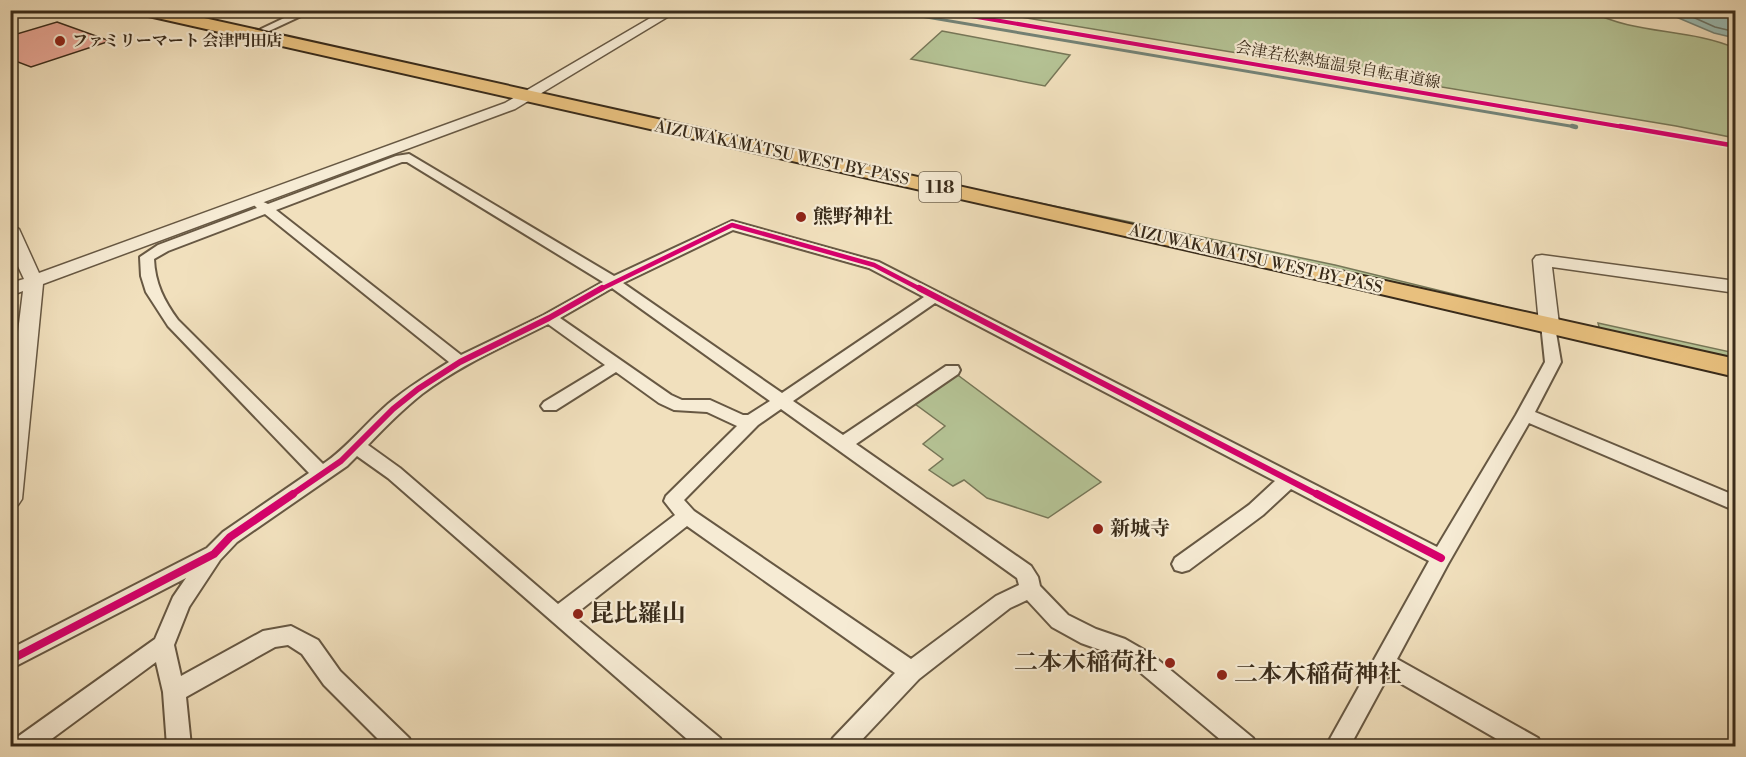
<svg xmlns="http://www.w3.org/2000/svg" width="1746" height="757" viewBox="0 0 1746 757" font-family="'Libre Bodoni','Noto Serif JP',serif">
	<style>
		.green { fill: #b5c395; stroke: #777758; stroke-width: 1.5 }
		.water { fill: #9bbdb5; stroke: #748377; stroke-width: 1.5 }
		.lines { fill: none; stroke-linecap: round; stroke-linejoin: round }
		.shore { stroke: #6a7468; stroke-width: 1.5 }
		.stream-far1 { stroke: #748377; stroke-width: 3 }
		.stream { stroke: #748377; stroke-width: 4.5 }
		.building { fill: #eaa897; stroke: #392b1a; stroke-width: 1.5 }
		.minor-casing { stroke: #675843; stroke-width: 4 }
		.tertiary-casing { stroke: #675843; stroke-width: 3 }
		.trunk-casing { stroke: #392b1a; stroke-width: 4 }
		.minor { fill: #f6ebd4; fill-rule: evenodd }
		.tertiary { fill: #f6ebd4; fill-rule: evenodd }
		.trunk { fill: #e8c07e; fill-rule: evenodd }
		.cycleway-far3-casing { stroke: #f6ebd4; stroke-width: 6 }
		.cycleway-far2-casing { stroke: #f6ebd4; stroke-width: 8 }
		.cycleway-far1-casing { stroke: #f6ebd4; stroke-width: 10 }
		.cycleway-casing { stroke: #f6ebd4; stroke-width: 11 }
		.cycleway-far3 { stroke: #d6006c; stroke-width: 4 }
		.cycleway-far2 { stroke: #d6006c; stroke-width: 4.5 }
		.cycleway-far1 { stroke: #d6006c; stroke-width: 6 }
		.cycleway { stroke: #d6006c; stroke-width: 8 }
		.poi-dot { fill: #8f2418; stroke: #f6ebd4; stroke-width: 2 }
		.labels { text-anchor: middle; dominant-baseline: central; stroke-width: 4.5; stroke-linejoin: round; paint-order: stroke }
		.far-poi-label { font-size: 16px; font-weight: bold; fill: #392b1a; stroke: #f6ebd4; text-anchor: start }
		.far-street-label { font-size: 16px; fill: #392b1a; stroke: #f6ebd4 }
		.shield { fill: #f6ebd4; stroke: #726552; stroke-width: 1.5 }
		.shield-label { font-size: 18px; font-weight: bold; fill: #392b1a }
		.poi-label { font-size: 20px; font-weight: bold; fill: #392b1a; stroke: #f6ebd4; text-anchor: start }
		.near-poi-label { font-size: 24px; font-weight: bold; fill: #392b1a; stroke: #f6ebd4; text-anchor: start }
	</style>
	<rect width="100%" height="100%" fill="#f1e0bd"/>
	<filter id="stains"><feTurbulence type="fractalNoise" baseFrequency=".00333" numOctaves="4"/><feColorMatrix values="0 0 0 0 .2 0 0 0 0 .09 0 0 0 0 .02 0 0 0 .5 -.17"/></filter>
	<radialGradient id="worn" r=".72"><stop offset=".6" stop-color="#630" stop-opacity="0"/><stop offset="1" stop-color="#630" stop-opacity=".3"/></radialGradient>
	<g class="green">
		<path d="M985,11h605c45,24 99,17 145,37v90l-59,-12z"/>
		<path d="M942,31l128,24 -25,31 -134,-27z"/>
		<path d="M925,179l410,86 168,41 1,8z"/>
		<path d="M1598,323l137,30v10l-135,-32z"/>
		<path d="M955,373l146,109 -53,36 -61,-20 -23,-18 -11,6 -24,-16 14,-11 -20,-15 22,-18 -34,-25z"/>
	</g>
	<path class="water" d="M1662,11h54l19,5v22l-21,-5z"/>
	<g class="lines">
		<path class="shore" d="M1677,10l38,17 21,5"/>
		<path class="stream-far1" d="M885,10l691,117"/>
		<path class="stream" d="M1572,126l4,1"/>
	</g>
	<path class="building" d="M57,22l53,19 -79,26 -21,-8v-23z"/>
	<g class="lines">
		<defs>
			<g id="minor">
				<path d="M301,10h13l-45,21 -8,-2z"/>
				<path d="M409,154l205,122 118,-55 147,41 558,285 79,-132 29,-53 -4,-38 8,-5 5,2 7,41 -26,50 201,84v15l-207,-88 -81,141 -51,95 141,79 4,8h-33l-121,-70 -38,70h-24l103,-185 -138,-72 -28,26 -74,55 -7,2 -7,-2 -3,-6 3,-6 74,-53 26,-24 -340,-178 -142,98 50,34 103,-69h12l2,4 -2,4 -102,70 175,122 7,11 2,9 28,29 28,14 29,10 26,15 102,84 4,8h-29l-93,-78 -26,-15 -28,-10 -29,-16 -25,-27 -17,8 -91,71 -63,67h-27l4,-8 62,-65 -208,-147 -114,90 147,122 4,8h-29l-307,-268 -31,-22 -10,10 -110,76 -17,18 -31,47 -15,38 7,31 82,-45 28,-5 27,14 22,31 69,67 4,8h-28l-61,-61 -22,-31 -14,-9 -13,2 -89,50 5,49h-24l-4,-54 -7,-30 -114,84h-30l4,-8 139,-99 18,-42 13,-19 -176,91v-20l197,-101 16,-16 86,-59 -141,-147 -22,-34 -5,-16 -1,-19 18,-12 99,-37 -3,-3 2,-3 5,-1 7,3 128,-48zM402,162h5l196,120 -59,33 -83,40 -185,-145zM265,214l184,148c-21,13 -42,26 -61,42 -23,20 -41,44 -65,60l-145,-144c-14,-19 -23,-37 -24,-61l14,-8zM733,230l136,38 55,29 -142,96 -159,-110zM612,288l158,113 -22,14h-5l-33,-15h-28l-11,-5 -111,-77zM548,324l57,41 -61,37 -3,4 3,4h12l60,-38 43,31 15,7 33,2 30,14 -71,70 -2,5 11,14 -117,89 -158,-136 -32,-23c17,-18 34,-35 54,-51 38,-29 83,-48 126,-70zM781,409l236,169 2,7 -23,11 -85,63 -217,-148 -10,-11 3,-3 71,-72z"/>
			</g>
			<g id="tertiary">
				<path d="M664,10h15l-164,99 -472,175 -21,215 -4,6 -8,3v-111l13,-106 -13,5v-13l14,-4 -14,-30v-25l9,5 20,44 466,-170z"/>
				<path d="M1542,255l194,26v12l-184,-26 7,57 -3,4h-14l-3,-4 -6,-64 3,-4z"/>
			</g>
			<path id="trunk" d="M136,10h32l1568,349v18l-398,-93 -1194,-269z"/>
		</defs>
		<use href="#minor" class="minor-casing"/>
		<use href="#tertiary" class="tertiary-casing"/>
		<use href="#trunk" class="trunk-casing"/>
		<use href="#minor" class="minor"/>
		<use href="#tertiary" class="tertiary"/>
		<use href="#trunk" class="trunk"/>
		<defs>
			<path id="cycleway-far3" d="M936,10l693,118"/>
			<g id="cycleway-far2">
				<path d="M1620,126l116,20"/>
				<path d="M599,290l133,-65 142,40 48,25"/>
			</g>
			<g id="cycleway-far1">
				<path d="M919,288l401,208"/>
				<path d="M290,496l51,-35 52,-52 25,-20 42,-27 89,-44 53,-30"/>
			</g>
			<g id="cycleway">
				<path d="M1317,494l124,64"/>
				<path d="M10,660l204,-106 16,-17 63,-43"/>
			</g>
		</defs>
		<use href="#cycleway-far3" class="cycleway-far3-casing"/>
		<use href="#cycleway-far2" class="cycleway-far2-casing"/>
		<use href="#cycleway-far1" class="cycleway-far1-casing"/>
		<use href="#cycleway" class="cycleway-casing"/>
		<use href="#cycleway-far3" class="cycleway-far3"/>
		<use href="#cycleway-far2" class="cycleway-far2"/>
		<use href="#cycleway-far1" class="cycleway-far1"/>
		<use href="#cycleway" class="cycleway"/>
	</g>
	<g class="poi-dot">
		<circle cx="60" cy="41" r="6"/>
		<circle cx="801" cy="217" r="6"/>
		<circle cx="1098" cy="529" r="6"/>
		<circle cx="578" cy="614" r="6"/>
		<circle cx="1170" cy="663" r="6"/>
		<circle cx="1222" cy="675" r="6"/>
	</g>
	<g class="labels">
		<g class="far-poi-label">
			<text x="72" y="41">ファミリーマート 会津門田店</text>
		</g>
		<g class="far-street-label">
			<text transform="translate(1338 65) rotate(10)">会津若松熱塩温泉自転車道線</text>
			<text transform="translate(782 153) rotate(12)">AIZUWAKAMATSU WEST BY-PASS</text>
			<text transform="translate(1256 259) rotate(13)">AIZUWAKAMATSU WEST BY-PASS</text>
		</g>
		<rect class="shield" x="919" y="172" width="42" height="30" rx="4.5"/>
		<g class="shield-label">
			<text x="940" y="187">118</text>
		</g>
		<g class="poi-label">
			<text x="813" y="217">熊野神社</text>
			<text x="1110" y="529">新城寺</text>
		</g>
		<g class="near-poi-label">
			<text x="590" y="614">昆比羅山</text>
			<text x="1158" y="663" text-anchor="end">二本木稲荷社</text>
			<text x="1234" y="675">二本木稲荷神社</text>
		</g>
	</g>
	<rect width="1746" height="757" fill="none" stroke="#f1e0bd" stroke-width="36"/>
	<rect x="12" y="12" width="1722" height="733" fill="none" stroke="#392b1a" stroke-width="3"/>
	<rect x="18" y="18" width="1710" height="721" fill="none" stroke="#392b1a" stroke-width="1.5"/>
	<rect width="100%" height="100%" filter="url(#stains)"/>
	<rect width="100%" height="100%" fill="url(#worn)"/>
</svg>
